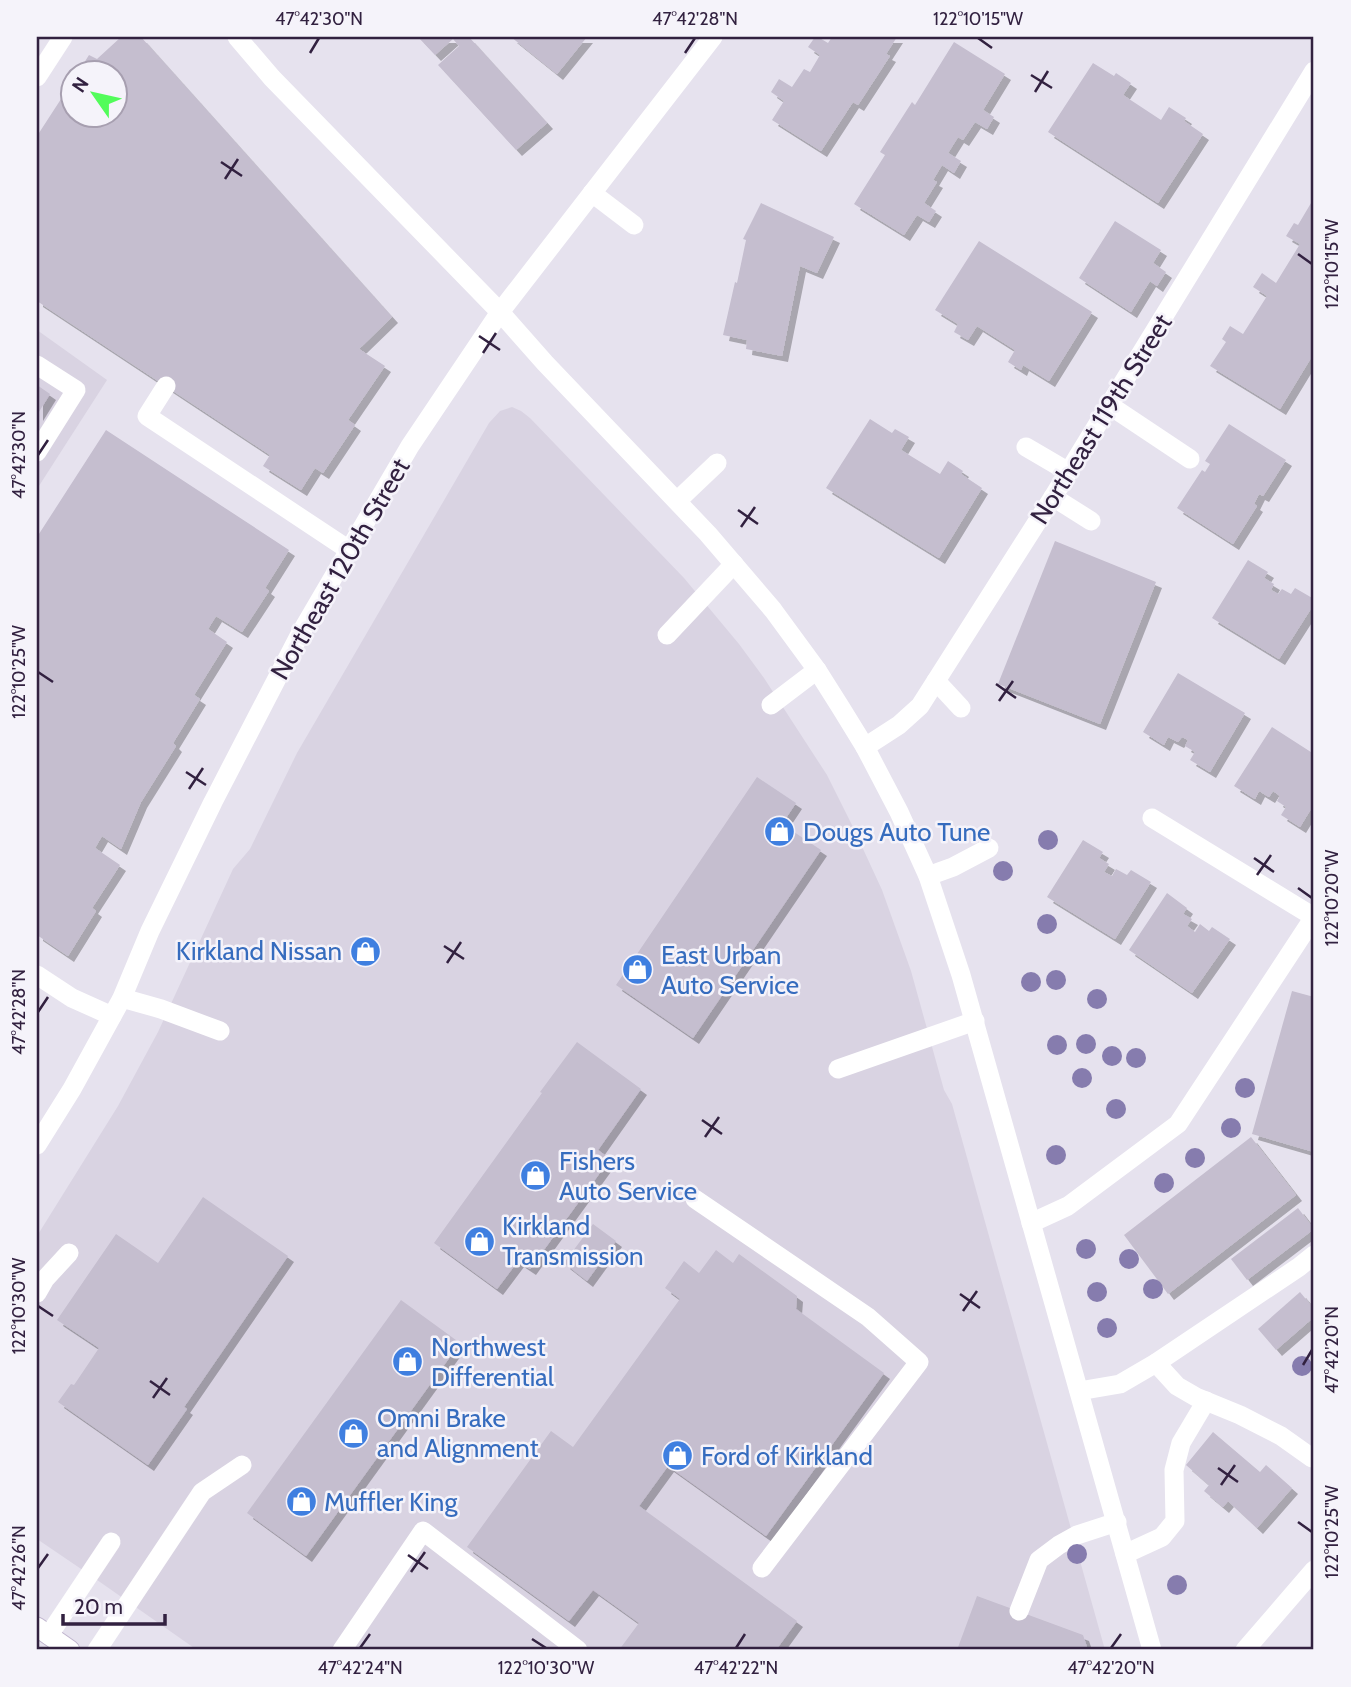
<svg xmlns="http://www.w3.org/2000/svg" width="1351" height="1687" viewBox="0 0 1351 1687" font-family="Cabin,sans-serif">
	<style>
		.built { fill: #d9d3e2 }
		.building { fill: #c5becf; filter: url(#shadow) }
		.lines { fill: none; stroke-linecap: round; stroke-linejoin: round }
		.secondary-casing { stroke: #c0b5ce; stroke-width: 21 }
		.service { stroke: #fff; stroke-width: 19 }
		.minor { stroke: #fff; stroke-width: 19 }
		.tertiary { stroke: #fff; stroke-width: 19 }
		.secondary { stroke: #fff; stroke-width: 19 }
		.tree { fill: #867cae }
		.ticks { fill: none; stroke: #322140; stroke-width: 2.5 }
		.labels { text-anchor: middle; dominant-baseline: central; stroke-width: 5; stroke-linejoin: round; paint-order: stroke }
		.street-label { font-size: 26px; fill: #322140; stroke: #f5f3fa }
		.shop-label { font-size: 26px; fill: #366cbe; stroke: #f5f3fa; text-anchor: start }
		.neatline { fill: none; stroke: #322140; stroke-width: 2.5 }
		.ticks-label { font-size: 18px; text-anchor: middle; fill: #322140 }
	</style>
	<defs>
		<filter id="shadow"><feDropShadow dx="6" dy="6" stdDeviation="0" flood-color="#0004"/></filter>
	</defs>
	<rect width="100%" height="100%" fill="#e6e2ee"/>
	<g class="built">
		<path d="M37,330l70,50 -70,109z"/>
		<path d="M512,407l9,4 9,7 154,160 55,66 25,34 63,97 25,50 30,65 29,81 33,119 8,14 153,546h-908l-107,-75 -53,-36v-303l81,-130 40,-74 75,-163 17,-20 47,-96 192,-330 11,-12z"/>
	</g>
	<g class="building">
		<path d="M121,37h20l251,280 -33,32 26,17 -37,54 7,5 -32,48 -8,-5 -14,22 -38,-24 7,-11 -233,-154v-165l37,-57v37h42v-42h-39l12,-19 8,4z"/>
		<path d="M418,37h51l78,86 -31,27 -78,-85 21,-19 -6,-7 -18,16z"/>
		<path d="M511,37h76l-30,37z"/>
		<path d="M815,37h3l10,6 4,-6h65l-11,17 4,2 -32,49 -5,-3 -32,49 -49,-31 12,-19 -13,-9 8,-13 13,8 12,-18 6,3 10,-17 -12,-8z"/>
		<path d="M954,42l51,32 -22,36 11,7 -7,12 -12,-7 -12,18 -5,-3 -10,16 13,8 -7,12 -12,-8 -9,15 4,2 -13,21 12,8 -7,11 -12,-7 -13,20 -50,-31 31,-49 -5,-3 32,-50 3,3z"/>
		<path d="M1093,63l21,13 2,-3 15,10 -8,12 38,25 8,-13 17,11 -2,3 19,13 -45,69 -110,-71z"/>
		<path d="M1314,198v155l-34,56 -70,-43 16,-24 -4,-3 8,-13 13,8 24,-38 -14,-9 9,-14 14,10 24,-39 -14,-8 8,-13 4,2z"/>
		<path d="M761,203l73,34 -17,36 -17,-7 -18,90 -36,-7 1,-9 -24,-5 12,-53 2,1 9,-43 -3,-1z"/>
		<path d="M1115,221l46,29 -8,13 13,9 -9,14 -7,-5 -19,31 -52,-34z"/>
		<path d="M979,241l113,71 -43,69 -26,-16 -2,5 -13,-8 7,-12 -38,-24 -9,14 -14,-8 4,-8 -23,-14z"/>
		<path d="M37,385l13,9 -13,21z"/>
		<path d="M870,419l22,14 3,-4 14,8 -8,13 39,24 8,-13 15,10 -2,3 21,14 -43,70 -113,-70z"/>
		<path d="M1229,424l57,36 -23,36 -4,-2 -5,10 3,2 -24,38 -56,-36 25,-38 3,2 5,-8 -5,-3z"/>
		<path d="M106,430l183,120 -24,38 4,3 -27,41 -26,-16 -8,13 19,13 -33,53 6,4 -27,44 3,3 -35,56 -20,47 -19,-13 -7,12 25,17 -28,43 4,3 -28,45 -31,-21v-398z"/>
		<path d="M1055,541l101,41 -56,142 -102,-40z"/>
		<path d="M1248,560l20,12 -4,6 10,6 -3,6 7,4 4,-5 9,5 4,-6 19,11v5l-35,55 -67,-41z"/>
		<path d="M1178,673l67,40 -35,59 -20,-12 5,-8 -10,-6 3,-6 -6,-3 -4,5 -10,-5 -4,8 -21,-13z"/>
		<path d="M1272,727l42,27v50l-14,23 -19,-12 5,-8 -9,-6 3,-5 -7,-5 -4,6 -10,-6 -4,8 -21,-13z"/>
		<path d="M757,777l39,26 -14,21 39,26 -128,188 -77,-53z"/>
		<path d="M1083,840l20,12 -4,6 10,6 -5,8 8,4 4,-7 11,6 4,-5 20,12 -36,57 -68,-42z"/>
		<path d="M1167,893l20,15 -4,6 9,5 -5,7 8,6 5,-8 9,7 3,-4 18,12 -38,54 -63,-43z"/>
		<path d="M1292,991l22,6v155l-62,-18z"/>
		<path d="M577,1042l64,47 -43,61 12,9 -80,110 -12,-8 -21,28 -63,-46 108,-150 -2,-1z"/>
		<path d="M1251,1137l45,58 -128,99 -44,-59z"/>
		<path d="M203,1197l85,59 -104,151 3,2 -39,56 -90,-63 13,-18 3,1 25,-37 -42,-28 59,-86 42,29z"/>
		<path d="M1298,1208l16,21 -67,51 -16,-21z"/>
		<path d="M593,1224l23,17 -29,40 -23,-18z"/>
		<path d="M716,1250l17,13 6,-9 58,42 -1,13 88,64 -118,163 -98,-70 -29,40 158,115 -21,29h-157l20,-27 -46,-33 -24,31 -102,-74 84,-116 22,16 107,-148 -15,-11 19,-27 15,12z"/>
		<path d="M1300,1292l14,17v8l-38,33 -18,-21z"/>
		<path d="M401,1300l59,43 -154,213 -59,-43z"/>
		<path d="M1213,1432l47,40 6,-7 26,23 -35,40 -29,-27 -5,6 -19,-16 5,-6 -23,-20z"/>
		<path d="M977,1596l106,39 5,15h-131z"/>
	</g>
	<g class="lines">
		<defs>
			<path id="secondary" d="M37,1627l33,23"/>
		</defs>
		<use href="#secondary" class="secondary-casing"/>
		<g class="service">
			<path d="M37,77l26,-40"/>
			<path d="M592,193l42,32"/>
			<path d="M37,365l39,25 -39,62"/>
			<path d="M166,386l-19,30 202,134"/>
			<path d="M1109,405l81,54"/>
			<path d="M1026,447l41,24"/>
			<path d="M1053,497l38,24"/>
			<path d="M677,501l40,-38"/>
			<path d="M667,635l67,-71"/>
			<path d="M936,681l25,27"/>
			<path d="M771,705l46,-35"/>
			<path d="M928,876l25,-9 36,-19"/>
			<path d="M37,975l35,23 40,18"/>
			<path d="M122,998l39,11 59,22"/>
			<path d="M838,1069l137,-48"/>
			<path d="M695,1199l173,118 51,45 -157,206"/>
			<path d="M37,1293l8,-14 24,-26"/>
			<path d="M1156,1363l21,23 19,11 44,18 41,21 31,22"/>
			<path d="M1125,1554l37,-17 13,-16 -1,-51 7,-27 25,-42"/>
			<path d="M1019,1611l20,-51 20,-15 18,-10 40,-13"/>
			<path d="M49,1635l62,-93"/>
			<path d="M97,1650l105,-158 40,-27"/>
			<path d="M342,1650l81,-119 155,119"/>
			<path d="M1245,1650l69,-80"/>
		</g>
		<g class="minor">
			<path d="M865,747l34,-22 21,-19 133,-209 261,-426"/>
			<path d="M1152,818l162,99"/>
			<path d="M1031,1223l37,-17 110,-82 136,-207"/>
			<path d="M1079,1391l41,-7 36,-21 143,-96 15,-12"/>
		</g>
		<g class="tertiary">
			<path d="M237,37l35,41 228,234 45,51 163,171 65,76 44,60 24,38 24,39 34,65 29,64 33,99 191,675"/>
			<path d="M37,1145l35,-56 50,-91 28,-67 63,-129 87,-168 110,-188 90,-134 213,-275"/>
		</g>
		<use href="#secondary" class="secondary"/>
	</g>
	<g class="tree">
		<circle cx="1048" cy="840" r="10"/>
		<circle cx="1003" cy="871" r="10"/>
		<circle cx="1047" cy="924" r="10"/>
		<circle cx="1056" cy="980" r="10"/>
		<circle cx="1031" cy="982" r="10"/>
		<circle cx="1097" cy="999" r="10"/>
		<circle cx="1086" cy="1044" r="10"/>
		<circle cx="1057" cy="1045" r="10"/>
		<circle cx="1112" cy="1056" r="10"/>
		<circle cx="1136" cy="1058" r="10"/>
		<circle cx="1082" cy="1078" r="10"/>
		<circle cx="1245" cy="1088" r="10"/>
		<circle cx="1116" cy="1109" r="10"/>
		<circle cx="1231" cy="1128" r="10"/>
		<circle cx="1056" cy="1155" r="10"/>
		<circle cx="1195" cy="1158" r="10"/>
		<circle cx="1164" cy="1183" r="10"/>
		<circle cx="1086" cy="1249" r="10"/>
		<circle cx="1129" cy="1259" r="10"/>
		<circle cx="1153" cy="1289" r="10"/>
		<circle cx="1097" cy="1292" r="10"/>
		<circle cx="1107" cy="1328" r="10"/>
		<circle cx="1302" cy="1366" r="10"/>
		<circle cx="1077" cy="1554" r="10"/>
		<circle cx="1177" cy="1585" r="10"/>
	</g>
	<path class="ticks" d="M978,38l14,10M310,53l9,-15M685,53l10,-15M1031,75l21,13M1035,92l13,-21M221,162l21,14M225,179l13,-20M1298,254l14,10M479,336l21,14M483,353l13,-20M38,455l10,-15M738,510l20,14M741,527l14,-20M38,672l15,10M996,684l20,14M999,701l14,-20M186,772l20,13M189,789l14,-21M1254,858l20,14M1257,875l14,-20M1298,888l14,10M444,946l20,13M447,963l14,-21M38,1012l10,-15M702,1120l20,14M705,1137l14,-20M960,1294l20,14M38,1306l15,10M963,1311l14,-20M1303,1365l9,-15M150,1381l20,14M153,1398l14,-20M1218,1468l20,14M1221,1485l14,-20M1298,1522l14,10M408,1555l20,14M38,1568l10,-14M411,1572l14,-20M532,1639l14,9M360,1648l10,-14M736,1648l9,-14M1111,1648l10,-14"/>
	<defs>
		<symbol id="shop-disc" viewBox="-11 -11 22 22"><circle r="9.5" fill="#3f7fe0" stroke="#f5f3fa"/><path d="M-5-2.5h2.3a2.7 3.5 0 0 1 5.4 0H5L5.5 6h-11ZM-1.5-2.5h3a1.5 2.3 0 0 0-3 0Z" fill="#fff"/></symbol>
	</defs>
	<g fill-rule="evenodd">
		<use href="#shop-disc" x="762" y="814" width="35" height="35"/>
		<use href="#shop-disc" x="348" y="934" width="35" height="35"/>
		<use href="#shop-disc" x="620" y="952" width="35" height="35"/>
		<use href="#shop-disc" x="518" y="1158" width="35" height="35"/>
		<use href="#shop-disc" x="462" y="1224" width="35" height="35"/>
		<use href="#shop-disc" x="390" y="1344" width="35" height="35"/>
		<use href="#shop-disc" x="336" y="1416" width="35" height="35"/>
		<use href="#shop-disc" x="660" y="1438" width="35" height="35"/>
		<use href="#shop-disc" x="284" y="1484" width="35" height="35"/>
	</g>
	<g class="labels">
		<g class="street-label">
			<text transform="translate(1101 419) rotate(-58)">Northeast 119th Street</text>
			<text transform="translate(340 569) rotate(-60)">Northeast 120th Street</text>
		</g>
		<g class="shop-label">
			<text x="803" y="832">Dougs Auto Tune</text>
			<text x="342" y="951" text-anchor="end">Kirkland Nissan</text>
			<text x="661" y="955">East Urban<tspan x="661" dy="30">Auto Service</tspan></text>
			<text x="559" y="1161">Fishers<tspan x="559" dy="30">Auto Service</tspan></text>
			<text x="502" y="1226">Kirkland<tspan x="502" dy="30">Transmission</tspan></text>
			<text x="431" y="1347">Northwest<tspan x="431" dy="30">Differential</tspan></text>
			<text x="377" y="1418">Omni Brake<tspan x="377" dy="30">and Alignment</tspan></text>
			<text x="701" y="1456">Ford of Kirkland</text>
			<text x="324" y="1502">Muffler King</text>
		</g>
	</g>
	<rect width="1351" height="1687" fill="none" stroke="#f5f3fa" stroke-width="77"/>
	<g transform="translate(94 94) rotate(304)"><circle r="33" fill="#f5f3fa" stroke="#a79fb0" stroke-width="2"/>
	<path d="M0-5L12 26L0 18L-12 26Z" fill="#52fc5a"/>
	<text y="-10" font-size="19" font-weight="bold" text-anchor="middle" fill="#322140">N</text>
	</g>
	<path d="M63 1614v10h102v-10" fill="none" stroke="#322140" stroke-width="3.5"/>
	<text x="74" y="1614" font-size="21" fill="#322140" stroke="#f5f3fa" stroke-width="5" paint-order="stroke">20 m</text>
	<rect x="38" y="38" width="1274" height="1610" class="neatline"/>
	<g class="ticks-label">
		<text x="319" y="25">47°42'30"N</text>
		<text x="695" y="25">47°42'28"N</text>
		<text x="978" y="25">122°10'15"W</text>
		<text transform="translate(1332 264) rotate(-90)" y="6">122°10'15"W</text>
		<text transform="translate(19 455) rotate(-90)" y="6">47°42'30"N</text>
		<text transform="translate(19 672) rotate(-90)" y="6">122°10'25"W</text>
		<text transform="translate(1332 898) rotate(-90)" y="6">122°10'20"W</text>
		<text transform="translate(19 1012) rotate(-90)" y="6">47°42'28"N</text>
		<text transform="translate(19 1306) rotate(-90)" y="6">122°10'30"W</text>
		<text transform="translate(1332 1350) rotate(-90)" y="6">47°42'20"N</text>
		<text transform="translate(1332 1532) rotate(-90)" y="6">122°10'25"W</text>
		<text transform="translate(19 1568) rotate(-90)" y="6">47°42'26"N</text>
		<text x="360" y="1674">47°42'24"N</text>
		<text x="546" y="1674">122°10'30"W</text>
		<text x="736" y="1674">47°42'22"N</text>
		<text x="1111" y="1674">47°42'20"N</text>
	</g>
</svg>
